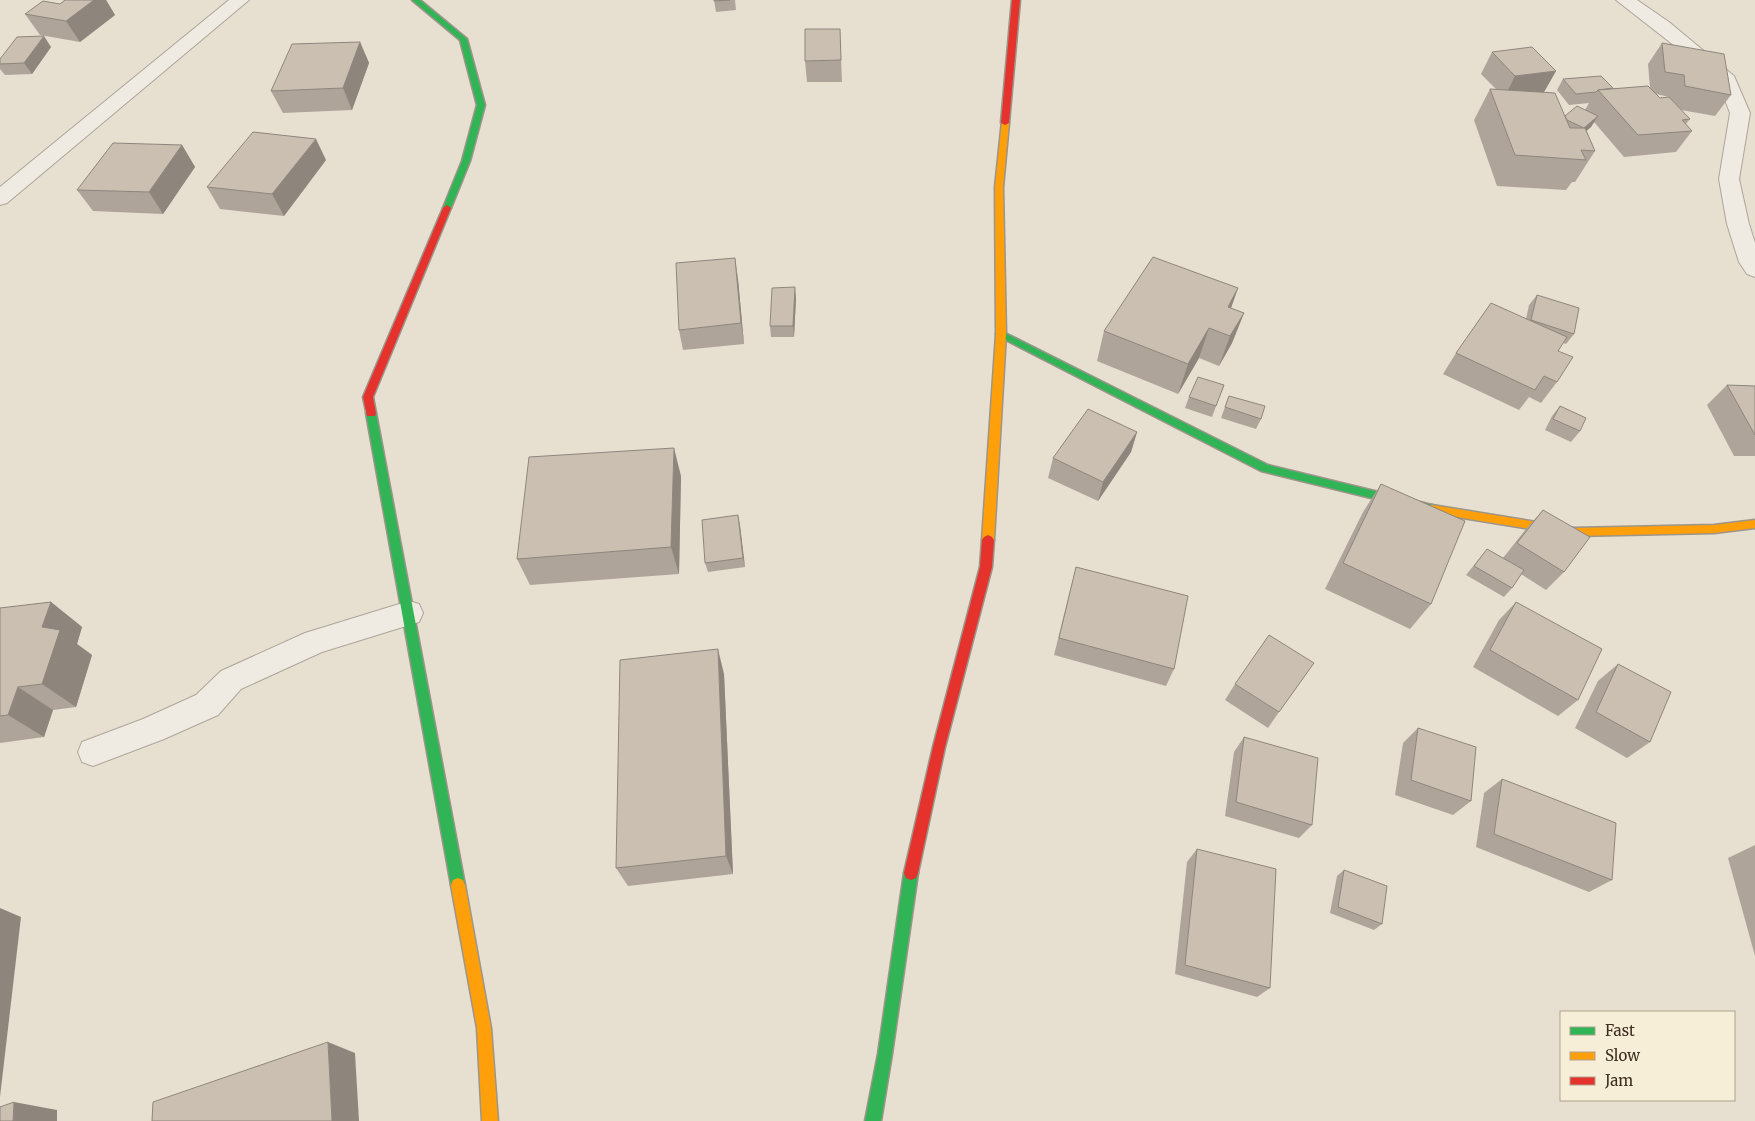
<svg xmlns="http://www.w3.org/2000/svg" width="1755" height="1121" viewBox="0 0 1755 1121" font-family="Merriweather,serif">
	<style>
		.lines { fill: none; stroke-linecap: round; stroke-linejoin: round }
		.street-casing { stroke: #ada599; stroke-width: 2 }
		.fast-casing { stroke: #9c958a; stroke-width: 3 }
		.slow-casing { stroke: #9c958a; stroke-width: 3 }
		.jam-casing { stroke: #9c958a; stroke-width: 3 }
		.street { fill: #efebe3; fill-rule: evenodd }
		.fast { fill: #30b455; fill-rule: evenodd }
		.slow { fill: #ff9f0a; fill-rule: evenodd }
		.jam { fill: #e5322d; fill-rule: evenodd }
		.wall { fill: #afa499; fill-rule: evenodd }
		.shaded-wall { fill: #8e867d }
		.building { fill: #cbbfb2; stroke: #8e867d }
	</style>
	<rect width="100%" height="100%" fill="#e7e0d1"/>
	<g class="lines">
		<defs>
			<g id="street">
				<path d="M229,0h20l-242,203 -7,2v-18z"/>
				<path d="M1616,0h21l32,22 65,54 16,37 -11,66 10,45 6,19v34l-8,-3 -8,-12 -12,-38 -8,-45 11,-66 -13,-34z"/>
				<path d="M409,601l10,3 4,9 -4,9 -97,30 -81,37 -23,26 -54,24 -71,27 -11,-4 -4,-10 4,-10 61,-23 53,-24 25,-24 84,-38z"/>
			</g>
			<g id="fast">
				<path d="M412,0h8l47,39 18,66 -15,56 -19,47 -4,3 -4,-3 19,-47 15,-56 -17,-65z"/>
				<path d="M1001,331l267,134 164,40 4,1 1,3 -1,3 -4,1 -171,-42 -263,-135 -2,-2 2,-2z"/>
				<path d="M371,409l5,4 89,472 -2,5 -5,2 -5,-2 -2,-5 -85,-472z"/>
				<path d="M911,866l5,2 2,5 -26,181 -11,67h-16l13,-67 26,-181 2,-5z"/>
			</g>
			<g id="slow">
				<path d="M1002,121l7,2 -6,64 3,147 -12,206 -2,3h-8l-2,-3 14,-206 -1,-147z"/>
				<path d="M1432,505l142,23 140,-3 41,-5v8l-41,5 -140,3 -142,-23 -4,-1 -1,-3 1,-3z"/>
				<path d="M458,878l5,2 2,5 26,143 7,93h-16l-5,-93 -26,-143 2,-5z"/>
			</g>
			<g id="jam">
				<path d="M1012,0h8l-11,123 -4,2 -4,-2z"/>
				<path d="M447,205l4,3 -78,189 3,16 -1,3h-8l-4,-19 80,-189z"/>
				<path d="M988,535l4,2 2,3 -2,27 -47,180 -27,126 -2,5 -5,2 -5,-2 -2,-5 29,-126 47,-180 2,-27 2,-3z"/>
			</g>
		</defs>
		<use href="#street" class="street-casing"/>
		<use href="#fast" class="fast-casing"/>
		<use href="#slow" class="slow-casing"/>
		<use href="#jam" class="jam-casing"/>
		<use href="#street" class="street"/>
		<use href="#fast" class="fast"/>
		<use href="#slow" class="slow"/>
		<use href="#jam" class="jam"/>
	</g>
	<g class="wall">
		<path d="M65,0h41l9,15 -35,27 -40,-7 -15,-21 35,-10z"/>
		<path d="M714,0h21l1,10 -20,2z"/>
		<path d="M840,29l2,53h-35l-2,-21z"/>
		<path d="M360,42l9,21 -17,47 -69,3 -12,-22z"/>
		<path d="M1662,43l69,52 -16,21 -34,-6 9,9 -4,5 6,7 -16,21 -52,5 -30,-35 -3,5 -5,4 9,20 -20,31h-3l-6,8 -69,-4 -23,-66 16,-31h6l-15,-15 11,-22 64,19 -12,21 21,24 20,-6 4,-7 -20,2 -12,-15 6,-11 50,9h37l-2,-24zM1656,94l13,3 -9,1z"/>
		<path d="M51,47l-19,27 -27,1 -5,-6v-10z"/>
		<path d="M182,145l13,22 -32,47 -70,-3 -16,-21z"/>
		<path d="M326,160l-42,56 -64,-7 -13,-22z"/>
		<path d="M738,279l6,65 -61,6 -4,-20z"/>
		<path d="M1238,288l-7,20 13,5 -12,30 -13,23 -20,-8 -21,36 -81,-33 7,-30z"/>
		<path d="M1537,295l37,39 -8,10 -3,-1 -5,8 -1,31 -16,21 -12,-6 -10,13 -76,-36 13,-21 70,-34 3,-14z"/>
		<path d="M796,298l-2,39h-23l-1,-11z"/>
		<path d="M1224,385l-12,32 -27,-9 4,-11z"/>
		<path d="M1727,385l28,1v70h-21l-27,-51z"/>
		<path d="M1229,396l32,23 -5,10 -35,-11z"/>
		<path d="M1560,406l20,25 -9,11 -26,-12 7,-14z"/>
		<path d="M1137,432l-6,20 -33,49 -50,-23 5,-20z"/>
		<path d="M681,476l-2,98 -149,11 -13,-26z"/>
		<path d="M1381,484l50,120 -21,25 -85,-40 38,-77z"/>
		<path d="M1543,510l21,62 -18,18 -25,-16 -9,14 -8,9 -38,-22 21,-26 16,9 23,-29z"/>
		<path d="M738,515l7,52 -37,5 -3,-9z"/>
		<path d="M1076,567l98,102 -8,17 -112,-31z"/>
		<path d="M51,602l31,25 -5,17 15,11 -16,52 -23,3 -9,27 -44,6v-135z"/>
		<path d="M1516,602l62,98 -20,16 -85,-49 26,-47z"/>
		<path d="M1618,664l32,78 -23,16 -52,-30 23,-47z"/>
		<path d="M724,674l9,200 -105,12 -12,-18z"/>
		<path d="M1235,684l44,28 -11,16 -43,-28z"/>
		<path d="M1418,728l53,73 -18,14 -58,-20 8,-52z"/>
		<path d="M1244,737l68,88 -13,13 -74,-22 9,-64z"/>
		<path d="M1502,779l110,101 -23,12 -113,-45 8,-54z"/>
		<path d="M1755,845v111l-27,-98z"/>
		<path d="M1197,849l73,139 -13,9 -82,-23 12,-112z"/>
		<path d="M1344,870l38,54 -8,6 -44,-17 7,-37z"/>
	</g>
	<g class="shaded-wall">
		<path d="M94,0h12l9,15 -35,27 -14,-21z"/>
		<path d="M44,36l7,11 -19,27 -8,-11z"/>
		<path d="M360,42l9,21 -17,47 -9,-22z"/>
		<path d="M1556,71l-12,21 -40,6 11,-22z"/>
		<path d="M1598,116l-7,11 -14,12 7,-11z"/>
		<path d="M316,139l10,21 -42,56 -12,-22z"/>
		<path d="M182,145l13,22 -32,47 -14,-22z"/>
		<path d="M735,258l3,21 6,65 -3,-21z"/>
		<path d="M795,287l1,11 -2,39 -1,-11z"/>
		<path d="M1238,288l-11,31 1,-12z"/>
		<path d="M1244,313l-12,30 -13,23 11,-30z"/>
		<path d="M1209,328l-10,30 -21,36 10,-30z"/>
		<path d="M1137,432l-6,20 -33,49 5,-19z"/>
		<path d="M674,448l7,28 -2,98 -8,-27z"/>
		<path d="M738,515l2,10 5,42 -2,-9z"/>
		<path d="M51,602l31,25 -5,17 15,11 -16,52 -34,-23v-57z"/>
		<path d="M718,649l6,25 9,200 -7,-18z"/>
		<path d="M18,687l35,23 -9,27 -36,-22z"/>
		<path d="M0,908l21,9 -21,180z"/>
		<path d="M328,1042l27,11 4,68h-27z"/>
		<path d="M14,1102l43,8v11h-44z"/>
	</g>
	<g class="building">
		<path d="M65,0h29l-28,21 -41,-7 18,-13 17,3z"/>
		<path d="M714,0h16l-16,1z"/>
		<path d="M805,29h35l1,31 -36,1z"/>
		<path d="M44,36l-20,27 -24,1v-5l17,-22z"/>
		<path d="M360,42l-17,46 -72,3 21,-47z"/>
		<path d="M1662,43l62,11 7,41 -46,-9 -1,-11 -19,-3z"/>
		<path d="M1532,47l24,24 -41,5 -23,-24z"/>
		<path d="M1601,76l12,12 -15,2 -2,2 -20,2 -13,-15z"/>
		<path d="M1648,86l12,12 9,-1 21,22 -8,1 10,11 -54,4 -40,-45z"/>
		<path d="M1490,89l65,4 15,35h15l10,23 -14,-1 5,10 -71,-5z"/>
		<path d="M1577,106l21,10 -14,12 -17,-8 -2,-4z"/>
		<path d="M253,132l63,7 -44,55 -65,-7z"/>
		<path d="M113,143l69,2 -33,47 -72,-2z"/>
		<path d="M1153,257l85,31 -10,19 16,6 -14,23 -21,-8 -21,36 -84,-33z"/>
		<path d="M735,258l6,65 -62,7 -3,-67z"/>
		<path d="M795,287l-2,39h-23l2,-38z"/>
		<path d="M1537,295l42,13 -5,26 -43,-14z"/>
		<path d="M1491,303l76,34 -9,14 15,6 -16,25 -13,-6 -9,14 -79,-37z"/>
		<path d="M1198,377l26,8 -8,21 -27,-9z"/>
		<path d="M1727,385l28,1v49z"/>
		<path d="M1229,396l36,10 -4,13 -36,-12z"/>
		<path d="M1560,406l26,12 -6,13 -27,-12z"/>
		<path d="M1088,409l49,23 -34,50 -50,-24z"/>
		<path d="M674,448l-3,99 -154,12 12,-102z"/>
		<path d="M1381,484l84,37 -34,83 -88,-41z"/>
		<path d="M1543,510l47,27 -26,35 -47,-29z"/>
		<path d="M738,515l5,43 -38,5 -3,-43z"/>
		<path d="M1487,549l37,21 -12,18 -38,-22z"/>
		<path d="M1076,567l112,29 -14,73 -115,-31z"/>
		<path d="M51,602l-9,25 18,3 -18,54 -24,3 -10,28 -8,1v-108z"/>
		<path d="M1516,602l86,47 -24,51 -88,-50z"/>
		<path d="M1269,635l45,28 -35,49 -44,-28z"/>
		<path d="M718,649l8,207 -110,12 4,-208z"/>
		<path d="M1618,664l53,28 -21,50 -54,-30z"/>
		<path d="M1418,728l58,19 -5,54 -60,-21z"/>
		<path d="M1244,737l74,21 -6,67 -76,-23z"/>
		<path d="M1502,779l114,44 -4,57 -118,-46z"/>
		<path d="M1197,849l79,20 -6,119 -85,-23z"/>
		<path d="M1344,870l43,16 -5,38 -44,-17z"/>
		<path d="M328,1042l4,79h-180l1,-19z"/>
		<path d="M14,1102l-1,19h-13v-14z"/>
	</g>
	<rect x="1560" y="1011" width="175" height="90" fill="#f7eed8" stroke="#ada18e"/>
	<rect x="1570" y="1027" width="25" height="8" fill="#30b455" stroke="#ada18e"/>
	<text x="1605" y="1036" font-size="15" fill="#3d2e20">Fast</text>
	<rect x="1570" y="1052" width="25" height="8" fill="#ff9f0a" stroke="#ada18e"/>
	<text x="1605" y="1061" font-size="15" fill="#3d2e20">Slow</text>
	<rect x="1570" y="1077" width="25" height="8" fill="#e5322d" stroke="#ada18e"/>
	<text x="1605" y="1086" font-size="15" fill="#3d2e20">Jam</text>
</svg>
